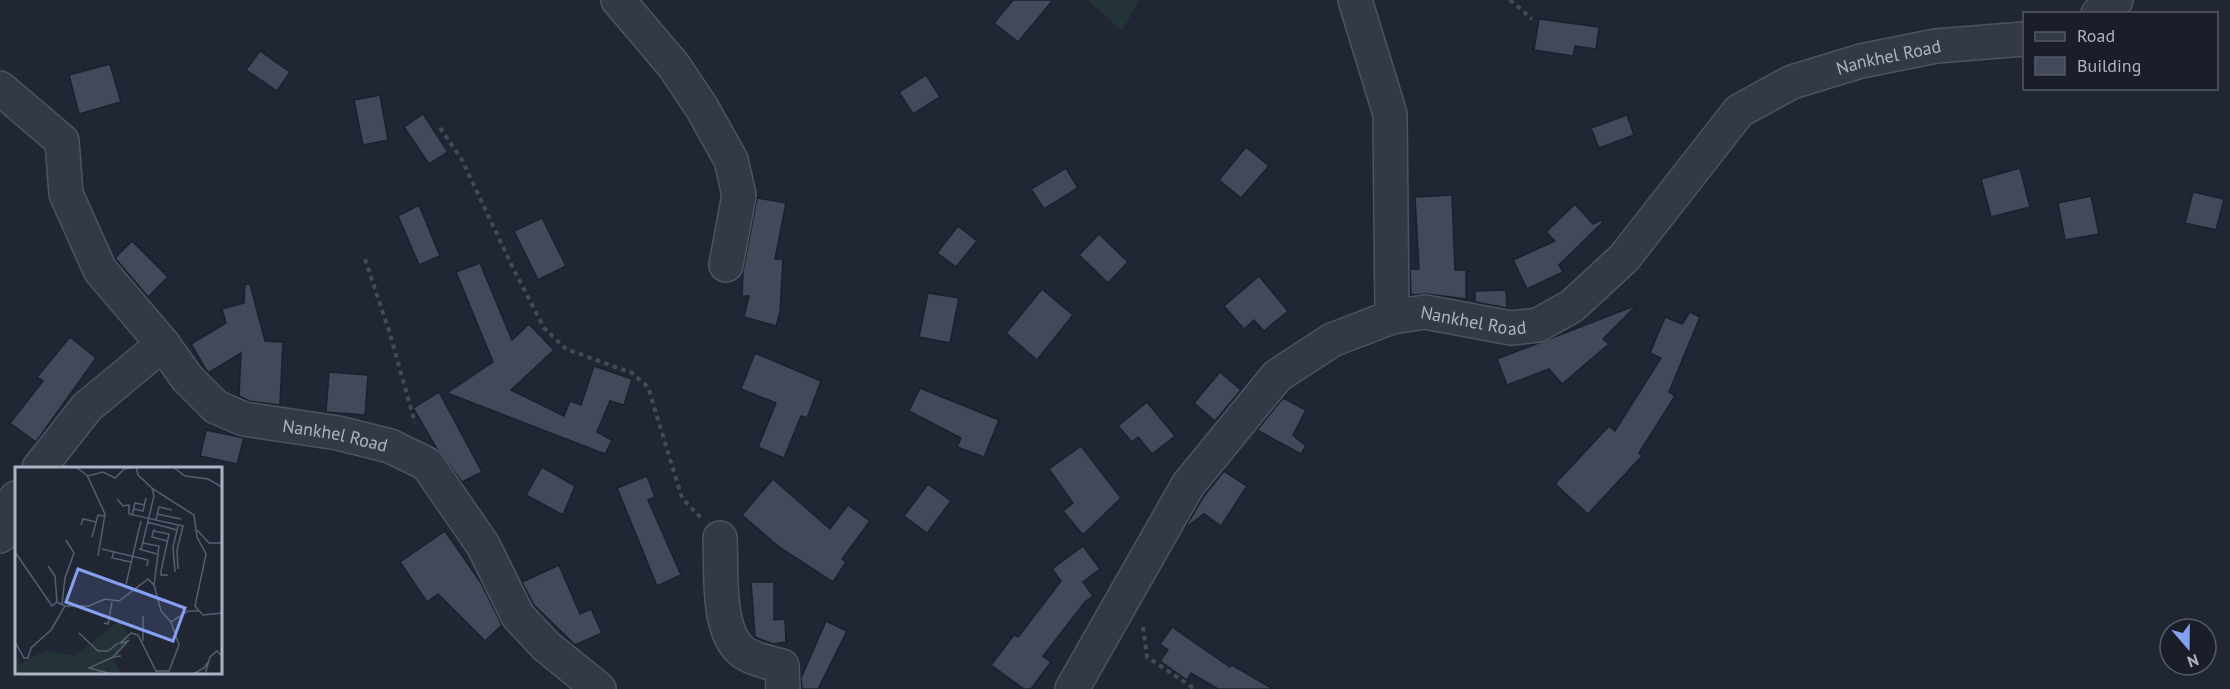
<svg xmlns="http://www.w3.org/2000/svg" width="2230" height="689" viewBox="0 0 2230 689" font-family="'PT Sans',sans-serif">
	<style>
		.green { fill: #243337 }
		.building { fill: #42495a; stroke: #1b202c; stroke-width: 1.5 }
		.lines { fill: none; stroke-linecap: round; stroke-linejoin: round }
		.minor-casing { stroke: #4e5361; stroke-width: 36 }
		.path { stroke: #404e54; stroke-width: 4; stroke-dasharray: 4.5 4.5; stroke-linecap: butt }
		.minor { stroke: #343946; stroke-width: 33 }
		.labels { text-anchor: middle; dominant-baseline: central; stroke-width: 4.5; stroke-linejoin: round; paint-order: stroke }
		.street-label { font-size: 18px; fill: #aeb3c3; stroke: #1a1e2a }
		.inset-road { fill: none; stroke: #595e6e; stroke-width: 1.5 }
		.view { fill: #859ff1; fill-opacity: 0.15; stroke: #859ff1; stroke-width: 3 }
		.inset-edge { fill: none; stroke: #aeb3c3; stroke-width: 3 }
	</style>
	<rect width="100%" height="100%" fill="#212635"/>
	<path class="green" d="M1088,0h51l-17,31z"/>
	<g class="building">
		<path d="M1013,0h40l-35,42 -24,-19z"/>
		<path d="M1539,19l60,8 -3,22 -21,-3 -2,10 -39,-6z"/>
		<path d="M260,51l30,21 -13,19 -31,-21z"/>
		<path d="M110,64l11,38 -42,12 -10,-39z"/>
		<path d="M926,75l14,22 -27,17 -14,-22z"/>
		<path d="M380,95l8,45 -25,5 -9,-45z"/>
		<path d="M423,114l25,38 -19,12 -25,-37z"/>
		<path d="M1627,115l7,20 -35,13 -8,-20z"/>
		<path d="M1246,147l23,19 -28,32 -22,-18z"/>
		<path d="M1066,168l12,20 -34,21 -13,-20z"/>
		<path d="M2020,168l10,39 -39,10 -10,-38z"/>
		<path d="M2193,192l31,7 -8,31 -31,-7z"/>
		<path d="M1452,195l3,75h11v29l-38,-5 -17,1 -1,-26h9l-4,-72z"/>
		<path d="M2091,196l8,38 -34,6 -7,-37z"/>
		<path d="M757,198l29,5 -11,56h8l-3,53 -4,14 -32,-9 5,-21h-7l1,-25z"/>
		<path d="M1575,204l18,20 8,-4 2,2 -44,43 4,7 -36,17 -14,-29 42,-19 -9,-9z"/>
		<path d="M419,205l21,51 -21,9 -21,-49z"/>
		<path d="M542,218l24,48 -28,14 -24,-49z"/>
		<path d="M958,226l19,15 -21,26 -19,-14z"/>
		<path d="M1099,234l29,28 -20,21 -29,-28z"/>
		<path d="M132,241l36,36 -20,20 -33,-39z"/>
		<path d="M480,263l32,77 17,-16 25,26 -43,40 53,26 6,-15 11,4 13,-39 38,13 -8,26 -14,-4 -13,31 15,8 -7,14 -158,-61 46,-31 -37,-90z"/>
		<path d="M1259,276l29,35 -24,20 -10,-11 -10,9 -20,-23z"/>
		<path d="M245,284h5l15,57 18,1 -3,63 -31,-4 -10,-5 2,-43 -33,20 -17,-29 35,-21 -4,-14 22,-6z"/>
		<path d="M1042,289l31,26 -36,45 -31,-27z"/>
		<path d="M1506,290l1,18 -32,-6v-11z"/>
		<path d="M928,293l31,5 -9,45 -31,-6z"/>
		<path d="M1637,305l-34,34 6,5 -47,40 -13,-15 -42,16 -10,-26z"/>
		<path d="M1690,312l10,5 -31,75 6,4 -36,57 3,3 -54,58 -33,-30 54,-58 6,5 46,-73 -11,-5 15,-36 17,7z"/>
		<path d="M70,337l26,21 -60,84 -26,-19 33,-42 -6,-4z"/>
		<path d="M755,353l66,28 -14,37 -6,-2 -17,42 -26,-11 18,-44 -35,-14z"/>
		<path d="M329,372l39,3 -3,40 -39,-3z"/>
		<path d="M1220,372l21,18 -26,31 -21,-18z"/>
		<path d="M920,388l79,32 -15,37 -27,-10 4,-9 -52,-27z"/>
		<path d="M439,392l43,80 -20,10 -25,-33 -24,-41z"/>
		<path d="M1283,398l23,12 -13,25 13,11 -5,8 -44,-24z"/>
		<path d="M1147,402l28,34 -23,18 -14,-17 -6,5 -14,-16z"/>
		<path d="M206,430l38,8 -7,26 -37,-8z"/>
		<path d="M1081,446l40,52 -38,37 -20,-24 10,-8 -24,-34z"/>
		<path d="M542,467l33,19 -12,29 -37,-20z"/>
		<path d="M1224,471l23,15 -26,40 -17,-12 -19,14 19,-32z"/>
		<path d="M647,476l8,21 -7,3 33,75 -24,11 -40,-98z"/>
		<path d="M773,479l57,50 18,-24 22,16 -28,38 4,3 -13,20 -54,-35 -37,-32z"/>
		<path d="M928,484l23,17 -24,32 -23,-17z"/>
		<path d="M445,531l36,52 21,42 -17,16 -47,-47 -11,8 -27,-40z"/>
		<path d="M1083,546l17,23 -17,13 10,14 -8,6 -42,54 8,6 -20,27h-7l-33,-24 23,-30 4,2 43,-56 -9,-12z"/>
		<path d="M559,565l21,49 11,-5 11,24 -27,12 -41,-40 -12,-23z"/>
		<path d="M751,582h23v38l11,-1 1,23 -13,2 -18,-7z"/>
		<path d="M826,621l21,10 -29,58h-16l-1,-11z"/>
		<path d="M1172,627l58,40 2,-2 41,24h-55l-27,-16 -4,7 -27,-19 8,-11 -8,-6z"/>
	</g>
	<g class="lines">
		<defs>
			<g id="minor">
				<path d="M618,0l56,66 28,42 29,52 8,35 -13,70"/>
				<path d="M1355,0l35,114 2,203"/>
				<path d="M2098,14l18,-14"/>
				<path d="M0,88l62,53 4,53 34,76 63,74"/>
				<path id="s1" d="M39,468l48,-61 76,-63 24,34 29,29 28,12 94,14 52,13 37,18 56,81 35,71 28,30 53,43"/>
				<path d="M0,536l10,-30 6,-8"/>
				<path d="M720,538c2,32 -5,98 26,116 10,6 24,9 36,12l1,23"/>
				<path id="s2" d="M1072,689l116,-204 89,-109 55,-36 60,-23 33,-5 86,16 27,-3 34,-19 52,-48 115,-147 53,-29 69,-21 75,-15 88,-7"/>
			</g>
		</defs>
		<use href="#minor" class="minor-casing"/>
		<g class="path">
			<path d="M1510,0l22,19"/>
			<path d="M440,128l21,30 52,110 31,60 22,21 66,24 16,14 34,111 19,20"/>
			<path d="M365,259l25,75 25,89"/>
			<path d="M1143,627l4,30 48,32"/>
		</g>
		<use href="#minor" class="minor"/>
	</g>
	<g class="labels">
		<g class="street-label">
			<text stroke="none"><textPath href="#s2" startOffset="1110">Nankhel Road</textPath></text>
			<text stroke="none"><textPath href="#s2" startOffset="588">Nankhel Road</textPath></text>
			<text stroke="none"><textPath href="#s1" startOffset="382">Nankhel Road</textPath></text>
		</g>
	</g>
	<g transform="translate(15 467)">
		<rect width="207" height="207" fill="#212635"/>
		<path d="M105,153l10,19 -16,22 7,13h-106v-27l5,17 26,-14 29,6z" fill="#243337"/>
		<path class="inset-road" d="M61,0l12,9 15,-4 12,6 9,-9 12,-2M121,0l2,8 15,14 41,26 3,22 9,17 -11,52 8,9 19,-2M158,0l12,9 23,3 14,8M72,8l18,39 -7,42M102,32l6,7 6,-1v9l54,12 -6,24 1,19M119,42l9,2 3,-13M142,47l24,5M117,48l3,-12 10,2M141,53l3,-13 13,3M132,55l30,8M66,58l2,-6 13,3M139,62l-2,8 15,4M182,63l12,13h13M139,64l15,3 -8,37v4h7M77,70l6,-22 6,1M128,76l16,3 -5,39M87,82l46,11 -1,6M124,82l18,5M126,83l13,-54 -2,-8M99,84l-2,7 19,4M0,85l37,54 5,-4 8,4h24l16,-7 14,2 29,-22 6,6 7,26 10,11 17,-11h10M33,99l7,10 2,26M160,105l-2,-25 5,-21M111,117l15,-63M47,137l3,-26 9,-25 -8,-13M128,149v25M89,156l4,1 4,-22M64,166l19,18h10l10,-8M0,175l9,16h4l3,-10 20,-18 14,-24M106,176l7,-2 -15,16 8,-1M104,177l12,-11 7,2 18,36h13l10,-26 -8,-23M97,207l-23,-6 24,-11M178,207l11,-6 4,-6M190,207l5,-17 7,-6 5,5"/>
		<path class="view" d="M63,102l107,39 -12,33 -107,-39z"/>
		<rect width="207" height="207" class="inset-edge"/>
	</g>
	<rect x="2023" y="12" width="195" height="78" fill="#1a1e2a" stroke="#555a67" stroke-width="1.5"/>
	<rect x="2035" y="32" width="30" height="9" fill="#343946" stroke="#555a67" stroke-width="1.5"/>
	<text x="2077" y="42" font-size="18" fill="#aeb3c3">Road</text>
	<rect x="2035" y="57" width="30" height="18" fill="#42495a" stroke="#555a67" stroke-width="1.5"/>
	<text x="2077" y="72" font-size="18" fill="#aeb3c3">Building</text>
	<g transform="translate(2188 647) rotate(160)"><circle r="28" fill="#1a1e2a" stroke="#555a67" stroke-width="1.5"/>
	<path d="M0-4.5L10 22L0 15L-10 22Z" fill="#859ff1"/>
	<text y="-9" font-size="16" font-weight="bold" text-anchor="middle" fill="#aeb3c3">N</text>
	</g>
</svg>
